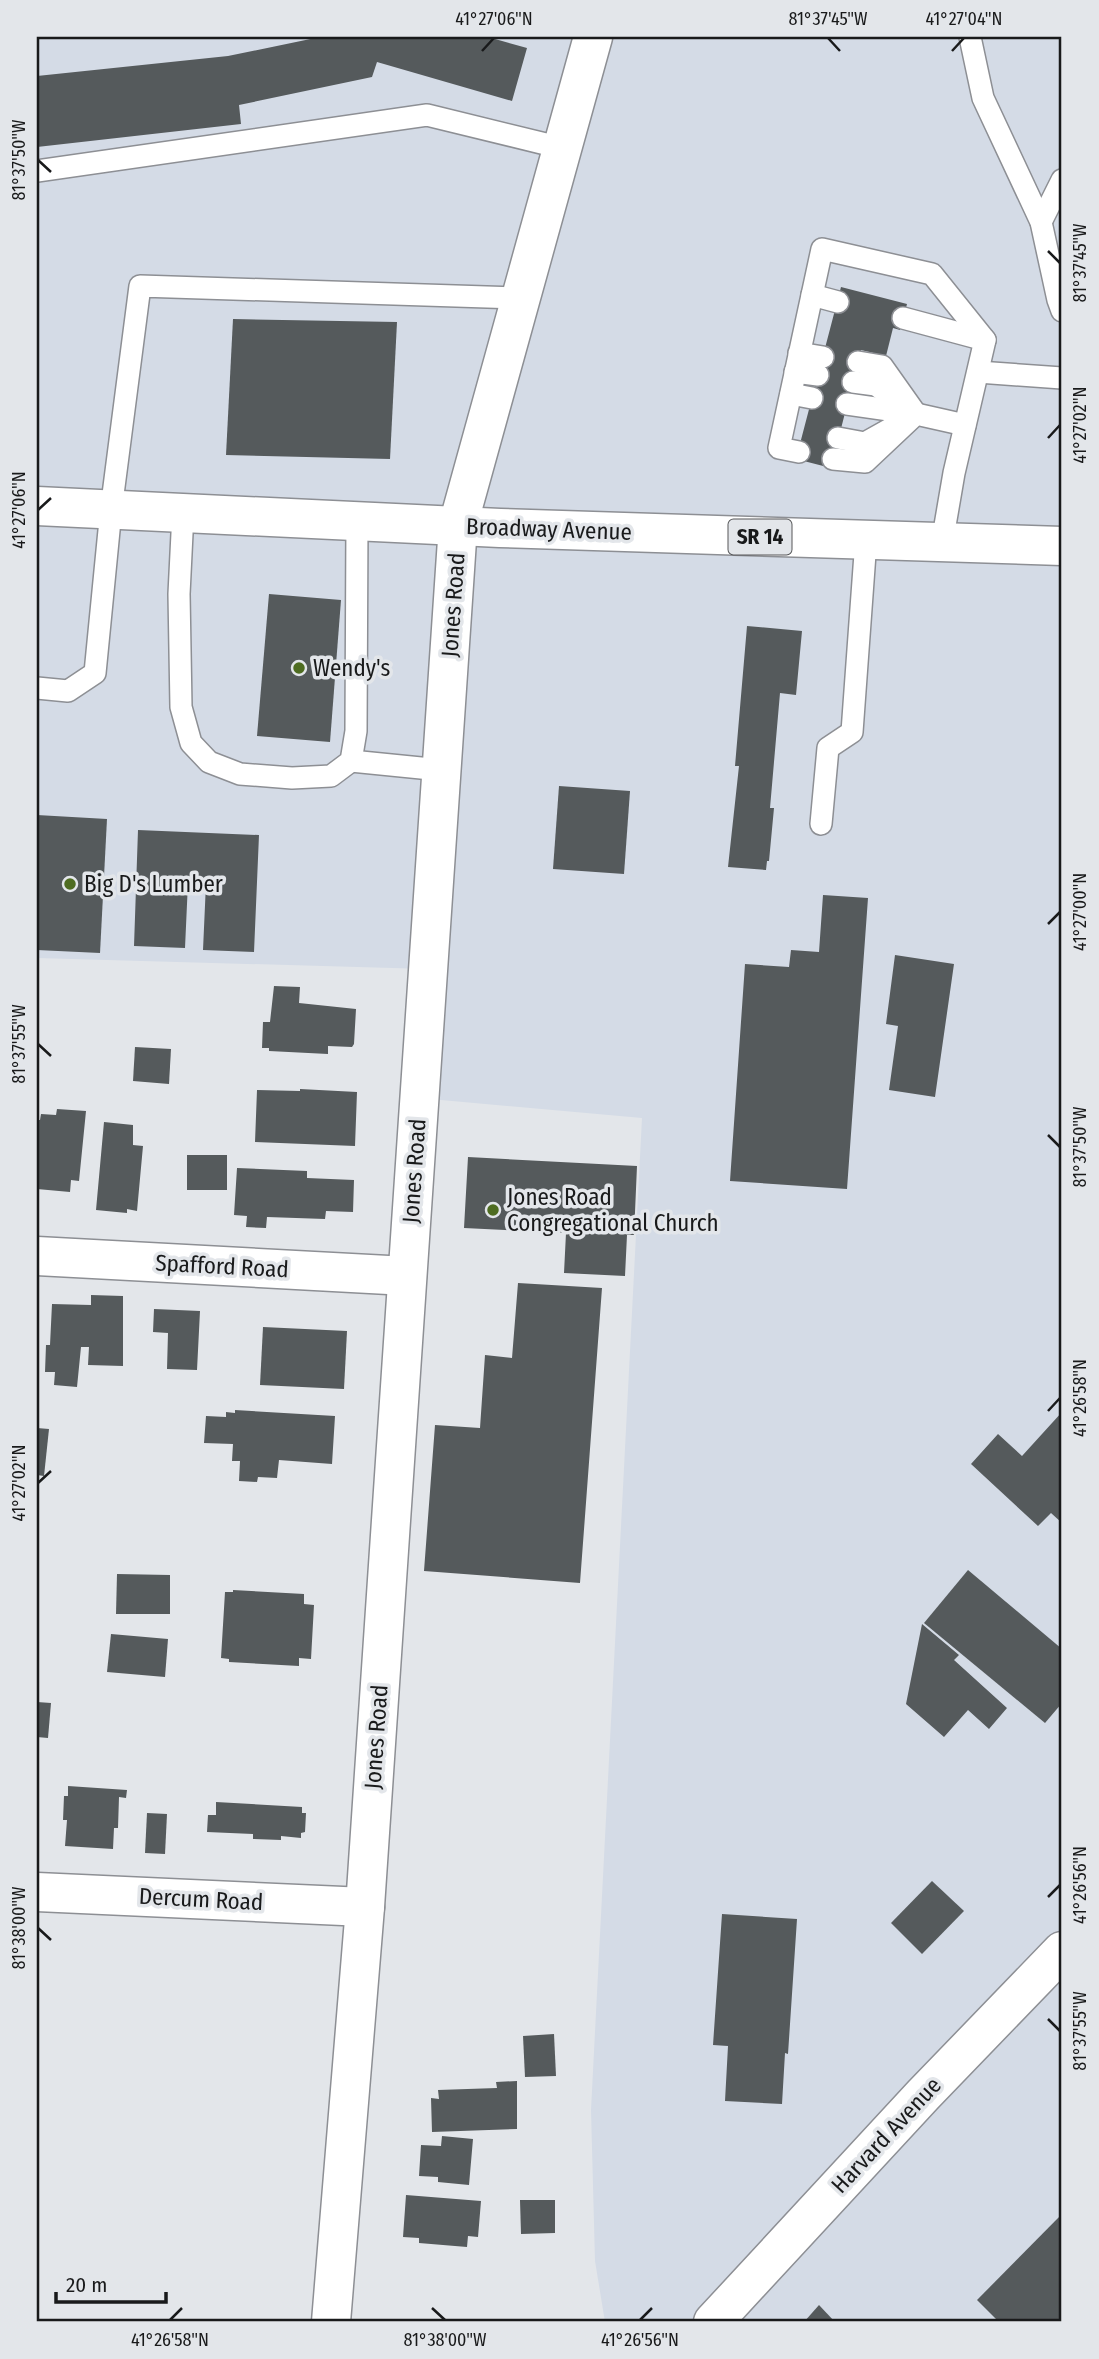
<svg xmlns="http://www.w3.org/2000/svg" width="1099" height="2359" viewBox="0 0 1099 2359" font-family="'Fira Sans Condensed',sans-serif">
	<style>
		.built { fill: #d4dbe6 }
		.building { fill: #555a5c }
		.lines { fill: none; stroke-linecap: round; stroke-linejoin: round }
		.service-casing { stroke: #8d8f94; stroke-width: 24 }
		.minor-casing { stroke: #8d8f94; stroke-width: 41 }
		.secondary-casing { stroke: #8d8f94; stroke-width: 41 }
		.primary-casing { stroke: #8d8f94; stroke-width: 41 }
		.service { stroke: #fff; stroke-width: 21 }
		.minor { stroke: #fff; stroke-width: 38 }
		.secondary { stroke: #fff; stroke-width: 38 }
		.primary { stroke: #fff; stroke-width: 38 }
		.ticks { fill: none; stroke: #191a1b; stroke-width: 2.5 }
		.poi-dot { fill: #4e6c21; stroke: #e3e6ea; stroke-width: 2.5 }
		.labels { text-anchor: middle; dominant-baseline: central; stroke-width: 7; stroke-linejoin: round; paint-order: stroke }
		.shield { fill: #e3e6ea; stroke: #565759; stroke-width: 2 }
		.shield-label { font-size: 21px; font-weight: bold; fill: #191a1b }
		.street-label { font-size: 23px; fill: #191a1b; stroke: #e3e6ea }
		.poi-label { font-size: 23px; fill: #191a1b; stroke: #e3e6ea; text-anchor: start }
		.neatline { fill: none; stroke: #191a1b; stroke-width: 2.5 }
		.ticks-label { font-size: 18px; text-anchor: middle; fill: #191a1b }
	</style>
	<rect width="100%" height="100%" fill="#e3e6ea"/>
	<path class="built" d="M38,37h1024v2285h-457l-10,-61 -4,-151 51,-992 -223,-20 8,-129 -390,-11z"/>
	<g class="building">
		<path d="M320,37h168l39,11 -15,53 -135,-39 -5,15 -133,28 2,19 -204,23v-71l191,-20z"/>
		<path d="M841,287l66,17 -7,26 -7,-2 -7,28 -25,-6 -30,118 -35,-9z"/>
		<path d="M233,319l164,3 -7,137 -164,-4z"/>
		<path d="M269,594l72,6 -11,142 -73,-6z"/>
		<path d="M747,626l55,5 -6,64 -16,-2 -10,115h4l-5,53h-2l-1,9 -38,-3 11,-101h-4z"/>
		<path d="M559,786l71,5 -6,83 -71,-5z"/>
		<path d="M37,815l70,4 -7,134 -63,-3z"/>
		<path d="M138,830l121,5 -5,117 -51,-2 3,-67 -18,-1 -3,66 -51,-2z"/>
		<path d="M823,895l45,3 -21,291 -117,-8 15,-217 44,3 2,-17 28,2z"/>
		<path d="M895,955l59,9 -19,133 -46,-7 9,-64 -12,-2z"/>
		<path d="M274,986l26,1 -1,16 57,6 -2,35 -2,3 -24,-1v8l-59,-3v-3h-7l1,-26h7z"/>
		<path d="M135,1047l36,2 -2,35 -36,-3z"/>
		<path d="M300,1089l57,3 -2,54 -100,-4 2,-52 43,1z"/>
		<path d="M57,1109l29,2 -7,70 -8,-1 -1,12 -33,-3v-69h3l1,-6 15,1z"/>
		<path d="M104,1122l29,3v20l10,1 -6,65 -10,-2v4l-31,-3z"/>
		<rect x="187" y="1155" width="40" height="35"/>
		<path d="M468,1157l169,9 -3,69h-7l-2,41 -61,-3 2,-40 -102,-5z"/>
		<path d="M237,1168l70,3v7l47,2 -1,32 -27,-1 -1,8 -58,-2 -1,11 -20,-1 1,-11 -13,-1z"/>
		<path d="M518,1283l84,5 -22,295 -156,-12 11,-146 45,3 5,-73 27,3z"/>
		<path d="M91,1295l32,1v70l-35,-1 1,-18h-8l-4,40 -23,-2 1,-13h-10l1,-27h4l2,-41 39,1z"/>
		<path d="M154,1309l46,2 -3,59 -30,-1 1,-36 -15,-1z"/>
		<path d="M263,1327l84,4 -3,58 -84,-4z"/>
		<path d="M235,1410l100,6 -3,48 -53,-4 -2,18 -19,-1 -1,5 -18,-1 1,-20h-8l1,-17 -29,-1 2,-27 20,1v-5l9,1z"/>
		<path d="M1062,1412v111l-11,-10 -13,13 -67,-62 27,-30 24,22z"/>
		<path d="M37,1428l12,1 -5,47 -7,-1z"/>
		<path d="M968,1570l94,79v54l-17,20 -121,-100z"/>
		<path d="M117,1574l53,1v39h-54z"/>
		<path d="M233,1590l71,4v10l10,1 -3,54 -12,-1v8l-70,-4v-3l-8,-1 4,-66h8z"/>
		<path d="M922,1624l37,31 -5,5 53,48 -18,21 -21,-19 -24,27 -38,-33z"/>
		<path d="M111,1634l57,5 -3,38 -58,-5z"/>
		<path d="M37,1702l14,1 -3,35 -11,-1z"/>
		<path d="M68,1786l59,4 -1,8 -7,-1 -1,31h-4l-1,21 -48,-3 2,-26h-4l1,-24h4z"/>
		<path d="M216,1802l86,5v6h4l-1,19 -4,1v5l-20,-2v4l-28,-1v-5l-46,-2 1,-17h8z"/>
		<path d="M147,1813l20,1 -2,40 -20,-1z"/>
		<path d="M932,1881l32,30 -42,43 -31,-31z"/>
		<path d="M722,1914l75,5 -9,135 -3,-1 -3,51 -57,-3 3,-55 -15,-1z"/>
		<path d="M554,2034l2,42 -31,1 -2,-41z"/>
		<path d="M517,2081v48l-85,3 -1,-34 8,1 -1,-9 59,-2 -1,-6z"/>
		<path d="M442,2136l31,3 -4,46 -31,-3v-5l-19,-1 2,-31 20,1z"/>
		<path d="M406,2195l75,6 -3,36 -10,-1 -1,11 -48,-4v-5l-16,-1z"/>
		<path d="M520,2200h35v33l-34,1z"/>
		<path d="M1062,2214v108h-63l-22,-22z"/>
		<path d="M819,2305l16,17h-31z"/>
	</g>
	<g class="lines">
		<defs>
			<g id="service">
				<path d="M970,37l13,61 58,124 17,78 4,11"/>
				<path d="M37,171l390,-56 135,33"/>
				<path d="M1041,222l21,-42"/>
				<path d="M812,295l26,7"/>
				<path d="M903,318l82,22"/>
				<path d="M799,353l24,4"/>
				<path d="M858,362l24,4 34,48"/>
				<path d="M795,372l23,3"/>
				<path d="M978,372l84,6"/>
				<path d="M853,382l23,3 24,18"/>
				<path d="M791,394l21,4"/>
				<path d="M847,404l63,9"/>
				<path d="M838,438l27,5 25,-14"/>
				<path d="M799,452l-20,-4 43,-199 110,25 53,66 -31,133 -12,70"/>
				<path d="M833,459l32,3 51,-48 49,11"/>
				<path d="M183,513l-4,81 2,113 10,36 18,19 31,12 52,4 39,-2 20,-15 5,-30 1,-210"/>
				<path d="M37,688l31,3 27,-18 16,-163 29,-224 381,12"/>
				<path d="M351,761l90,9"/>
				<path d="M821,824l7,-76 24,-16 14,-192"/>
			</g>
			<g id="minor">
				<path d="M37,1256l370,20"/>
				<path d="M37,1892l328,15"/>
				<path d="M331,2322l34,-415 93,-1382 135,-488"/>
			</g>
			<path id="secondary" d="M713,2322l210,-227 139,-144"/>
			<path id="primary" d="M37,506l463,22 562,18"/>
		</defs>
		<use href="#service" class="service-casing"/>
		<use href="#minor" class="minor-casing"/>
		<use href="#secondary" class="secondary-casing"/>
		<use href="#primary" class="primary-casing"/>
		<use href="#service" class="service"/>
		<use href="#minor" class="minor"/>
		<use href="#secondary" class="secondary"/>
		<use href="#primary" class="primary"/>
	</g>
	<path class="ticks" d="M828,38l12,13M482,51l12,-13M952,51l12,-13M38,160l13,12M1048,251l12,12M1048,438l12,-13M38,510l13,-12M1048,924l12,-12M38,1044l13,12M1048,1135l12,12M1048,1411l12,-13M38,1483l13,-12M1048,1897l12,-12M38,1928l13,12M1048,2019l12,12M432,2308l13,12M170,2320l12,-12M640,2320l12,-12"/>
	<g class="poi-dot">
		<circle cx="299" cy="668" r="7"/>
		<circle cx="70" cy="884" r="7"/>
		<circle cx="493" cy="1210" r="7"/>
	</g>
	<g class="labels">
		<rect class="shield" x="728.5" y="519.5" width="63" height="35" rx="5"/>
		<g class="shield-label">
			<text x="760" y="537">SR 14</text>
		</g>
		<g class="street-label">
			<text transform="translate(549 529) rotate(2)">Broadway Avenue</text>
			<text transform="translate(453 605) rotate(-86)">Jones Road</text>
			<text transform="translate(414 1171) rotate(-86)">Jones Road</text>
			<text transform="translate(222 1266) rotate(3)">Spafford Road</text>
			<text transform="translate(376 1737) rotate(-86)">Jones Road</text>
			<text transform="translate(201 1899) rotate(3)">Dercum Road</text>
			<text transform="translate(886 2135) rotate(-47)">Harvard Avenue</text>
		</g>
		<g class="poi-label">
			<text x="313" y="668">Wendy's</text>
			<text x="84" y="884">Big D's Lumber</text>
			<text x="507" y="1197">Jones Road<tspan x="507" dy="26">Congregational Church</tspan></text>
		</g>
	</g>
	<rect width="1099" height="2359" fill="none" stroke="#e3e6ea" stroke-width="77"/>
	<path d="M56 2292v10h110v-10" fill="none" stroke="#191a1b" stroke-width="3.5"/>
	<text x="66" y="2292" font-size="21" fill="#191a1b" stroke="#e3e6ea" stroke-width="5" paint-order="stroke">20 m</text>
	<rect x="38" y="38" width="1022" height="2282" class="neatline"/>
	<g class="ticks-label">
		<text x="494" y="25">41°27'06"N</text>
		<text x="828" y="25">81°37'45"W</text>
		<text x="964" y="25">41°27'04"N</text>
		<text transform="translate(19 160) rotate(-90)" y="6">81°37'50"W</text>
		<text transform="translate(1080 263) rotate(-90)" y="6">81°37'45"W</text>
		<text transform="translate(1080 425) rotate(-90)" y="6">41°27'02"N</text>
		<text transform="translate(19 510) rotate(-90)" y="6">41°27'06"N</text>
		<text transform="translate(1080 912) rotate(-90)" y="6">41°27'00"N</text>
		<text transform="translate(19 1044) rotate(-90)" y="6">81°37'55"W</text>
		<text transform="translate(1080 1147) rotate(-90)" y="6">81°37'50"W</text>
		<text transform="translate(1080 1398) rotate(-90)" y="6">41°26'58"N</text>
		<text transform="translate(19 1483) rotate(-90)" y="6">41°27'02"N</text>
		<text transform="translate(1080 1885) rotate(-90)" y="6">41°26'56"N</text>
		<text transform="translate(19 1928) rotate(-90)" y="6">81°38'00"W</text>
		<text transform="translate(1080 2031) rotate(-90)" y="6">81°37'55"W</text>
		<text x="170" y="2346">41°26'58"N</text>
		<text x="445" y="2346">81°38'00"W</text>
		<text x="640" y="2346">41°26'56"N</text>
	</g>
</svg>
